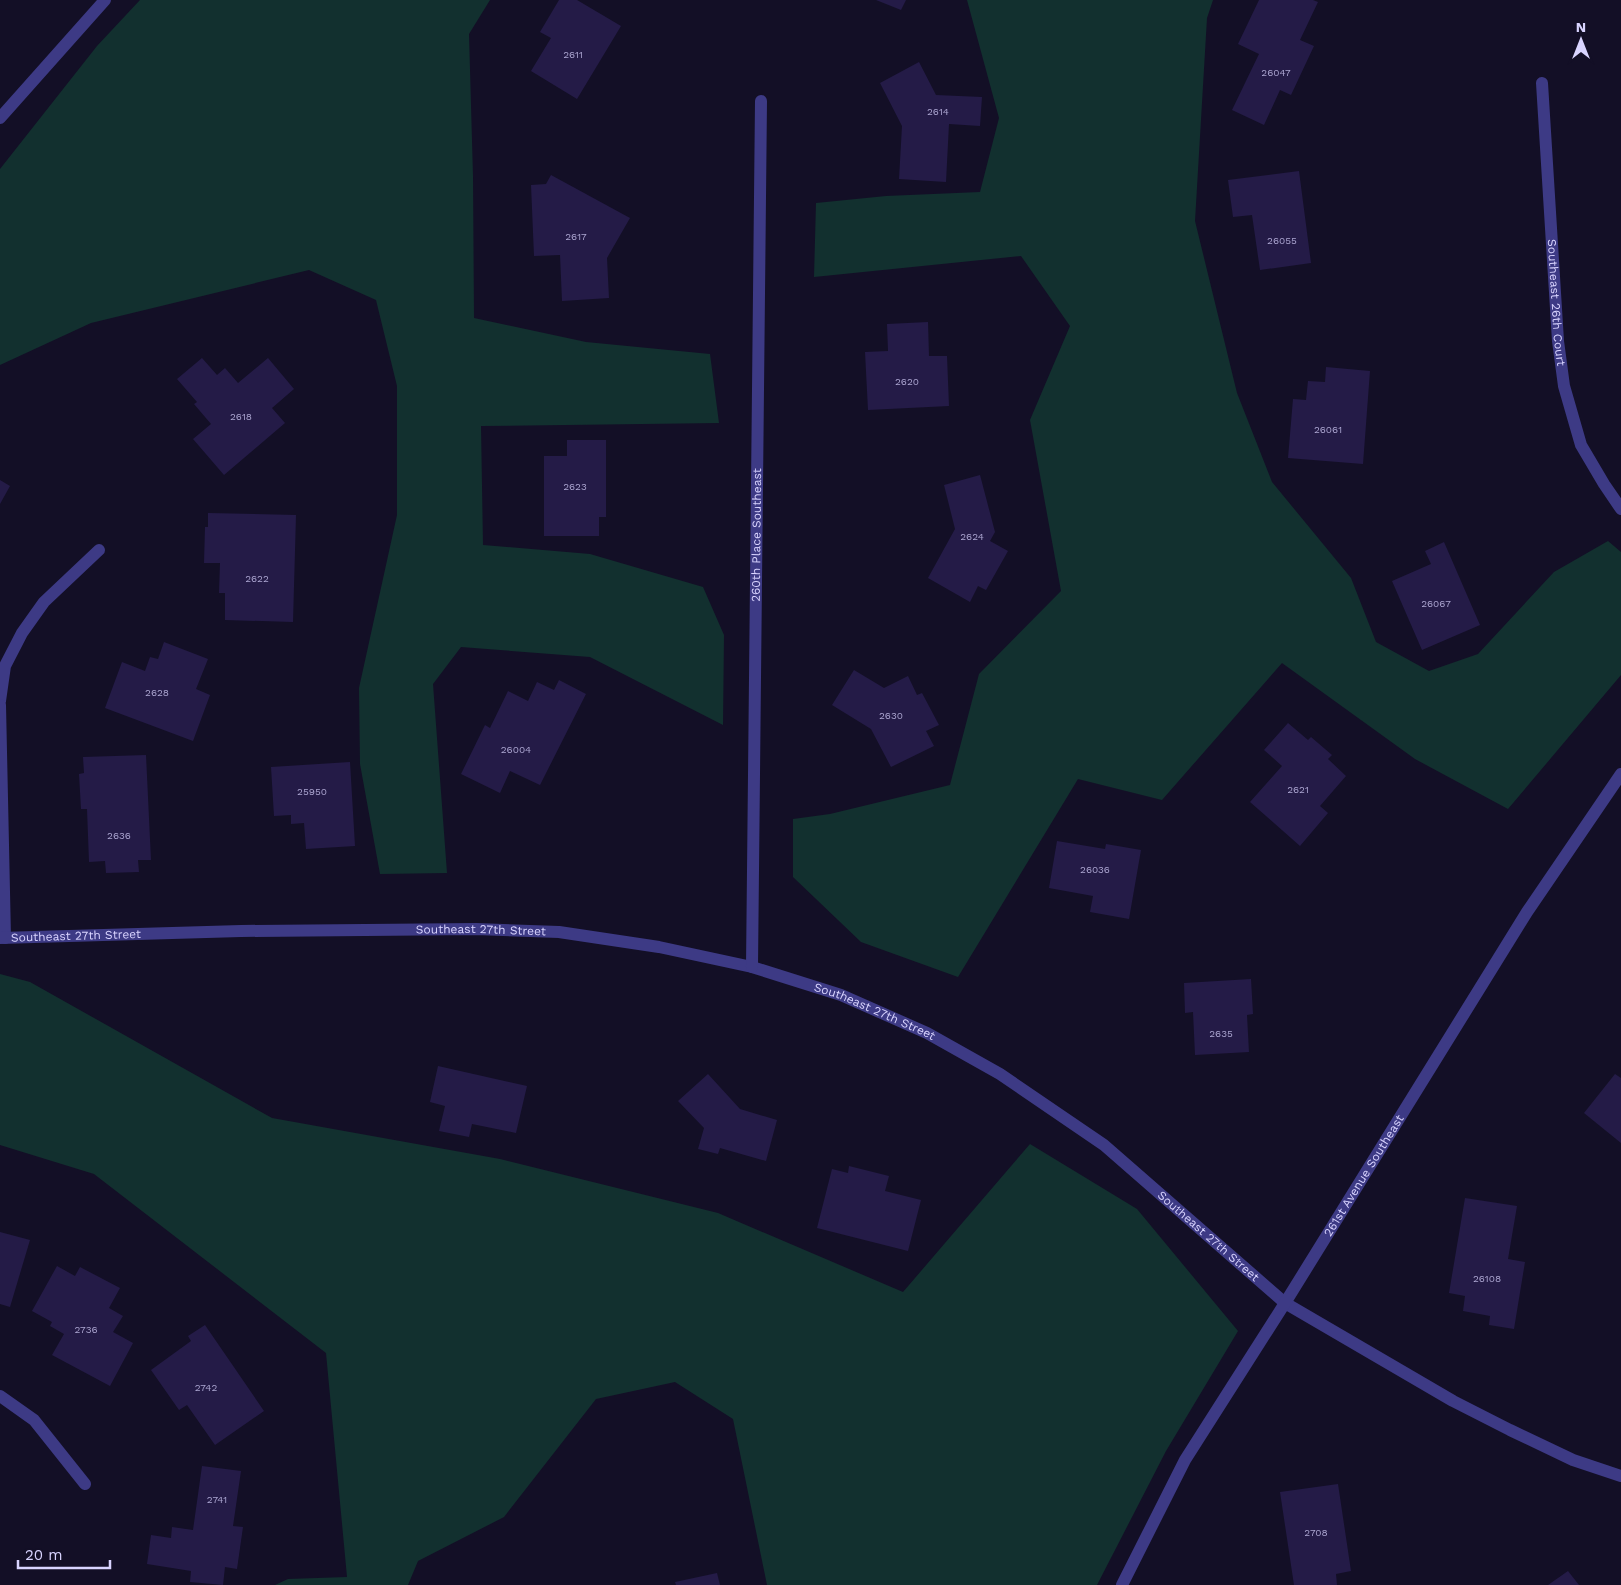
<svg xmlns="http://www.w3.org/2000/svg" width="1621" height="1585" viewBox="0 0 1621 1585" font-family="'Work Sans',sans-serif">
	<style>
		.green { fill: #12302f }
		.building { fill: #241b47 }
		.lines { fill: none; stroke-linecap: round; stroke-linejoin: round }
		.minor { stroke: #3d3a85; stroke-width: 12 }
		.tertiary { stroke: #3d3a85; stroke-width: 12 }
		.labels { text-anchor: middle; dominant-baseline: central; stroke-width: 4; stroke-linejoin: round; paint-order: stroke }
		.number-label { font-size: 10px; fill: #aca6d1 }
		.street-label { font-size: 12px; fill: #d9d4ff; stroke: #130f26 }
	</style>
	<rect width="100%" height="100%" fill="#130f26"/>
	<g class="green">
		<path d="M140,0h350l-21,34 4,142 1,142 112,24 124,12 9,69 -238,3 2,119 107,9 113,33 21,48 -1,90 -133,-68 -129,-10 -28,37 14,189 -67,1 -20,-110 -1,-76 38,-173v-129l-21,-86 -67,-30 -218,53 -91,42v-196l97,-123z"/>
		<path d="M967,0h246l-6,18 -12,203 42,172 35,89 79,96 25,64 53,29 49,-17 76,-82 54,-31 13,11v123l-113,134 -93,-50 -133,-96 -120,137 -84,-21 -120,198 -97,-35 -68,-65v-58l37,-5 120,-29 29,-111 82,-83 -31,-171 40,-94 -49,-70 -207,21 2,-74 70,-7 94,-4 19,-74z"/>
		<path d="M0,974l30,8 242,136 228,41 218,54 185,79 127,-148 107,65 101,122 -72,120 -69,134h-330l-34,-166 -58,-37 -79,17 -92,118 -86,44 -10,24h-133l13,-6 59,-2 -21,-224 -232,-179 -94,-29z"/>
	</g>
	<g class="building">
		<path d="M559,0h18l44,26 -44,73 -46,-28 20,-33 -11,-6z"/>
		<path d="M876,0h30l-5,10z"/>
		<path d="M1259,0h54l5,2 -18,38 14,6 -23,49 -11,-5 -16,35 -32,-15 27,-56 -21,-10z"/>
		<path d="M919,62l17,33 46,2 -2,29 -31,-2 -3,58 -47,-3 3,-53 -22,-43z"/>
		<path d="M1299,171l12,92 -51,7 -8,-55 -19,2 -5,-37z"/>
		<path d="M551,175l79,43 -23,40 2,40 -47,3 -2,-46 -26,1 -3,-71 15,-1z"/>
		<path d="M928,322l1,34h18l2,50 -81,4 -3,-58 23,-1 -1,-27z"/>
		<path d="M202,358l15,17 8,-7 13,15 30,-25 26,31 -22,19 13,15 -61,52 -31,-36 18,-15 -17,-20 3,-2 -20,-23z"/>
		<path d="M1326,367l44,4 -7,93 -75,-6 5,-59 13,1 2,-19 17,1z"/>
		<path d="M567,440h39v77h-7v19h-55v-80h23z"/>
		<path d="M980,475l15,57 -5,9 18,10 -22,39 -8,-4 -8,16 -42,-24 27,-49 -11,-44z"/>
		<path d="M0,480l10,6 -10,18z"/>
		<path d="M208,513l88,2 -3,107 -68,-2v-27h-6l1,-30h-16l1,-36h3z"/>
		<path d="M1444,542l36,83 -58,25 -30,-69 39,-17 -6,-13z"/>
		<path d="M164,642l44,17 -12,30 14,6 -17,46 -88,-33 17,-46 23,9 5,-14 8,2z"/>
		<path d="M854,670l30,18 24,-12 9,19 5,-2 17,32 -13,6 8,15 -43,21 -20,-38 -39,-24z"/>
		<path d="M559,680l27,14 -46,91 -30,-14 -10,22 -39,-19 24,-49 5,3 18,-37 20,10 9,-19 17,8z"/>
		<path d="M1288,723l20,17 3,-3 21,18 -4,4 18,17 -26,30 8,7 -28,33 -50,-44 32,-36 -18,-16z"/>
		<path d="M146,755l5,105h-13l1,12 -33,1 -1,-12 -16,1 -2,-53h-6l-2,-35 5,-1 -1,-16z"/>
		<path d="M350,762l5,84 -49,3 -2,-26 -13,1v-9l-17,1 -3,-49z"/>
		<path d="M1057,841l48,8 1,-5 35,6 -12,69 -39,-7 3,-16 -44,-8z"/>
		<path d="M1251,979l2,35 -6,1 2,37 -54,3 -2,-43 -8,1 -1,-30z"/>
		<path d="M438,1066l89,20 -11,47 -44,-9 -3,13 -30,-6 6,-25 -15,-4z"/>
		<path d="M708,1074l32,35 37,11 -11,41 -46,-13 -2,6 -20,-5 6,-21 -26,-27z"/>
		<path d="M1615,1074l6,4v65l-37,-30z"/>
		<path d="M849,1166l40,10 -4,15 36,9 -13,51 -91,-23 15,-59 16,4z"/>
		<path d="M1465,1198l52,8 -9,53 17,3 -11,67 -25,-4 1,-9 -27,-5 2,-15 -16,-3z"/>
		<path d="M0,1232l30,8 -20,67 -10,-3z"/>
		<path d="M57,1266l18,10 5,-9 40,21 -11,20 14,8 -10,16 20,11 -23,43 -58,-31 12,-21 -14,-8 2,-4 -20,-11z"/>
		<path d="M205,1325l59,86 -49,34 -28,-40 -8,5 -28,-40 40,-29 -3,-5z"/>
		<path d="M202,1466l39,5 -8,55 10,1 -6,42 -12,-2 -2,18 -33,-3 1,-11 -44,-7 4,-29 20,3 1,-11 21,3z"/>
		<path d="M1338,1484l13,87 -15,3 1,11h-43l-14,-93z"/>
		<path d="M1568,1571l11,14h-31z"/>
		<path d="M717,1573l3,12h-44l-1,-3z"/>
	</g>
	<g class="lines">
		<g class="minor">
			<path id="s1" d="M1542,83l16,258 6,45 17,59 23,39 17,25"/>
			<path d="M0,701l5,-35 17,-33 22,-31 55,-52"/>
			<path d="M0,705l5,233"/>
			<path id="s2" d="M0,938l241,-7 235,-2 83,3 100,15 93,20 89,28 86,38 73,41 104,71 181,158 168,98 57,29 63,30 48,16"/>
			<path id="s3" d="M752,967l9,-866"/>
			<path d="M0,1396l34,24 51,64"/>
			<path id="s4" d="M1122,1585l63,-125 100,-157 242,-391 94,-138"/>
		</g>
		<path class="tertiary" d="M0,118l105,-118"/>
	</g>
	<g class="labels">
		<g class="number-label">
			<text x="573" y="54">2611</text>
			<text x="1276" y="72">26047</text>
			<text x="938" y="111">2614</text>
			<text x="576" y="236">2617</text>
			<text x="1282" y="240">26055</text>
			<text x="907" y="381">2620</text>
			<text x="241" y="416">2618</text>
			<text x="1328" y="429">26061</text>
			<text x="575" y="486">2623</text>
			<text x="972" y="536">2624</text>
			<text x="257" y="578">2622</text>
			<text x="1436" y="603">26067</text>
			<text x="157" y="692">2628</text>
			<text x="891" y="715">2630</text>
			<text x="516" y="749">26004</text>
			<text x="1298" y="789">2621</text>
			<text x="312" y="791">25950</text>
			<text x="119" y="835">2636</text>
			<text x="1095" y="869">26036</text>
			<text x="1221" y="1033">2635</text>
			<text x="1487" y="1278">26108</text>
			<text x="86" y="1329">2736</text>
			<text x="206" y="1387">2742</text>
			<text x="217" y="1499">2741</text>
			<text x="1316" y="1532">2708</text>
		</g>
		<g class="street-label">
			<text stroke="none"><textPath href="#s1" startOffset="220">Southeast 26th Court</textPath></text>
			<text stroke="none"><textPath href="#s3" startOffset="432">260th Place Southeast</textPath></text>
			<text stroke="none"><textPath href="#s2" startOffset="481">Southeast 27th Street</textPath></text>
			<text stroke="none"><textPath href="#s2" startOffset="76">Southeast 27th Street</textPath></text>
			<text stroke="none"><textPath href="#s2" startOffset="886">Southeast 27th Street</textPath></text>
			<text stroke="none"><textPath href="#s4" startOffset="476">261st Avenue Southeast</textPath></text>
			<text stroke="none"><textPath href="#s2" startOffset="1291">Southeast 27th Street</textPath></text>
		</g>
	</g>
	<g transform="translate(1581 40)" stroke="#130f26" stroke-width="4" paint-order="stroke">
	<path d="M0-4L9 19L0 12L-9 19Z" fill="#d9d4ff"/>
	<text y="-8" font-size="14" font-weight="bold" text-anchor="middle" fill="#d9d4ff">N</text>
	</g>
	<path d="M18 1560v8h92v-8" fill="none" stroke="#d9d4ff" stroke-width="2.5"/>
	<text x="25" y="1560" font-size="15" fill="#d9d4ff" stroke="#130f26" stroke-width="4" paint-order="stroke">20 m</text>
</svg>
